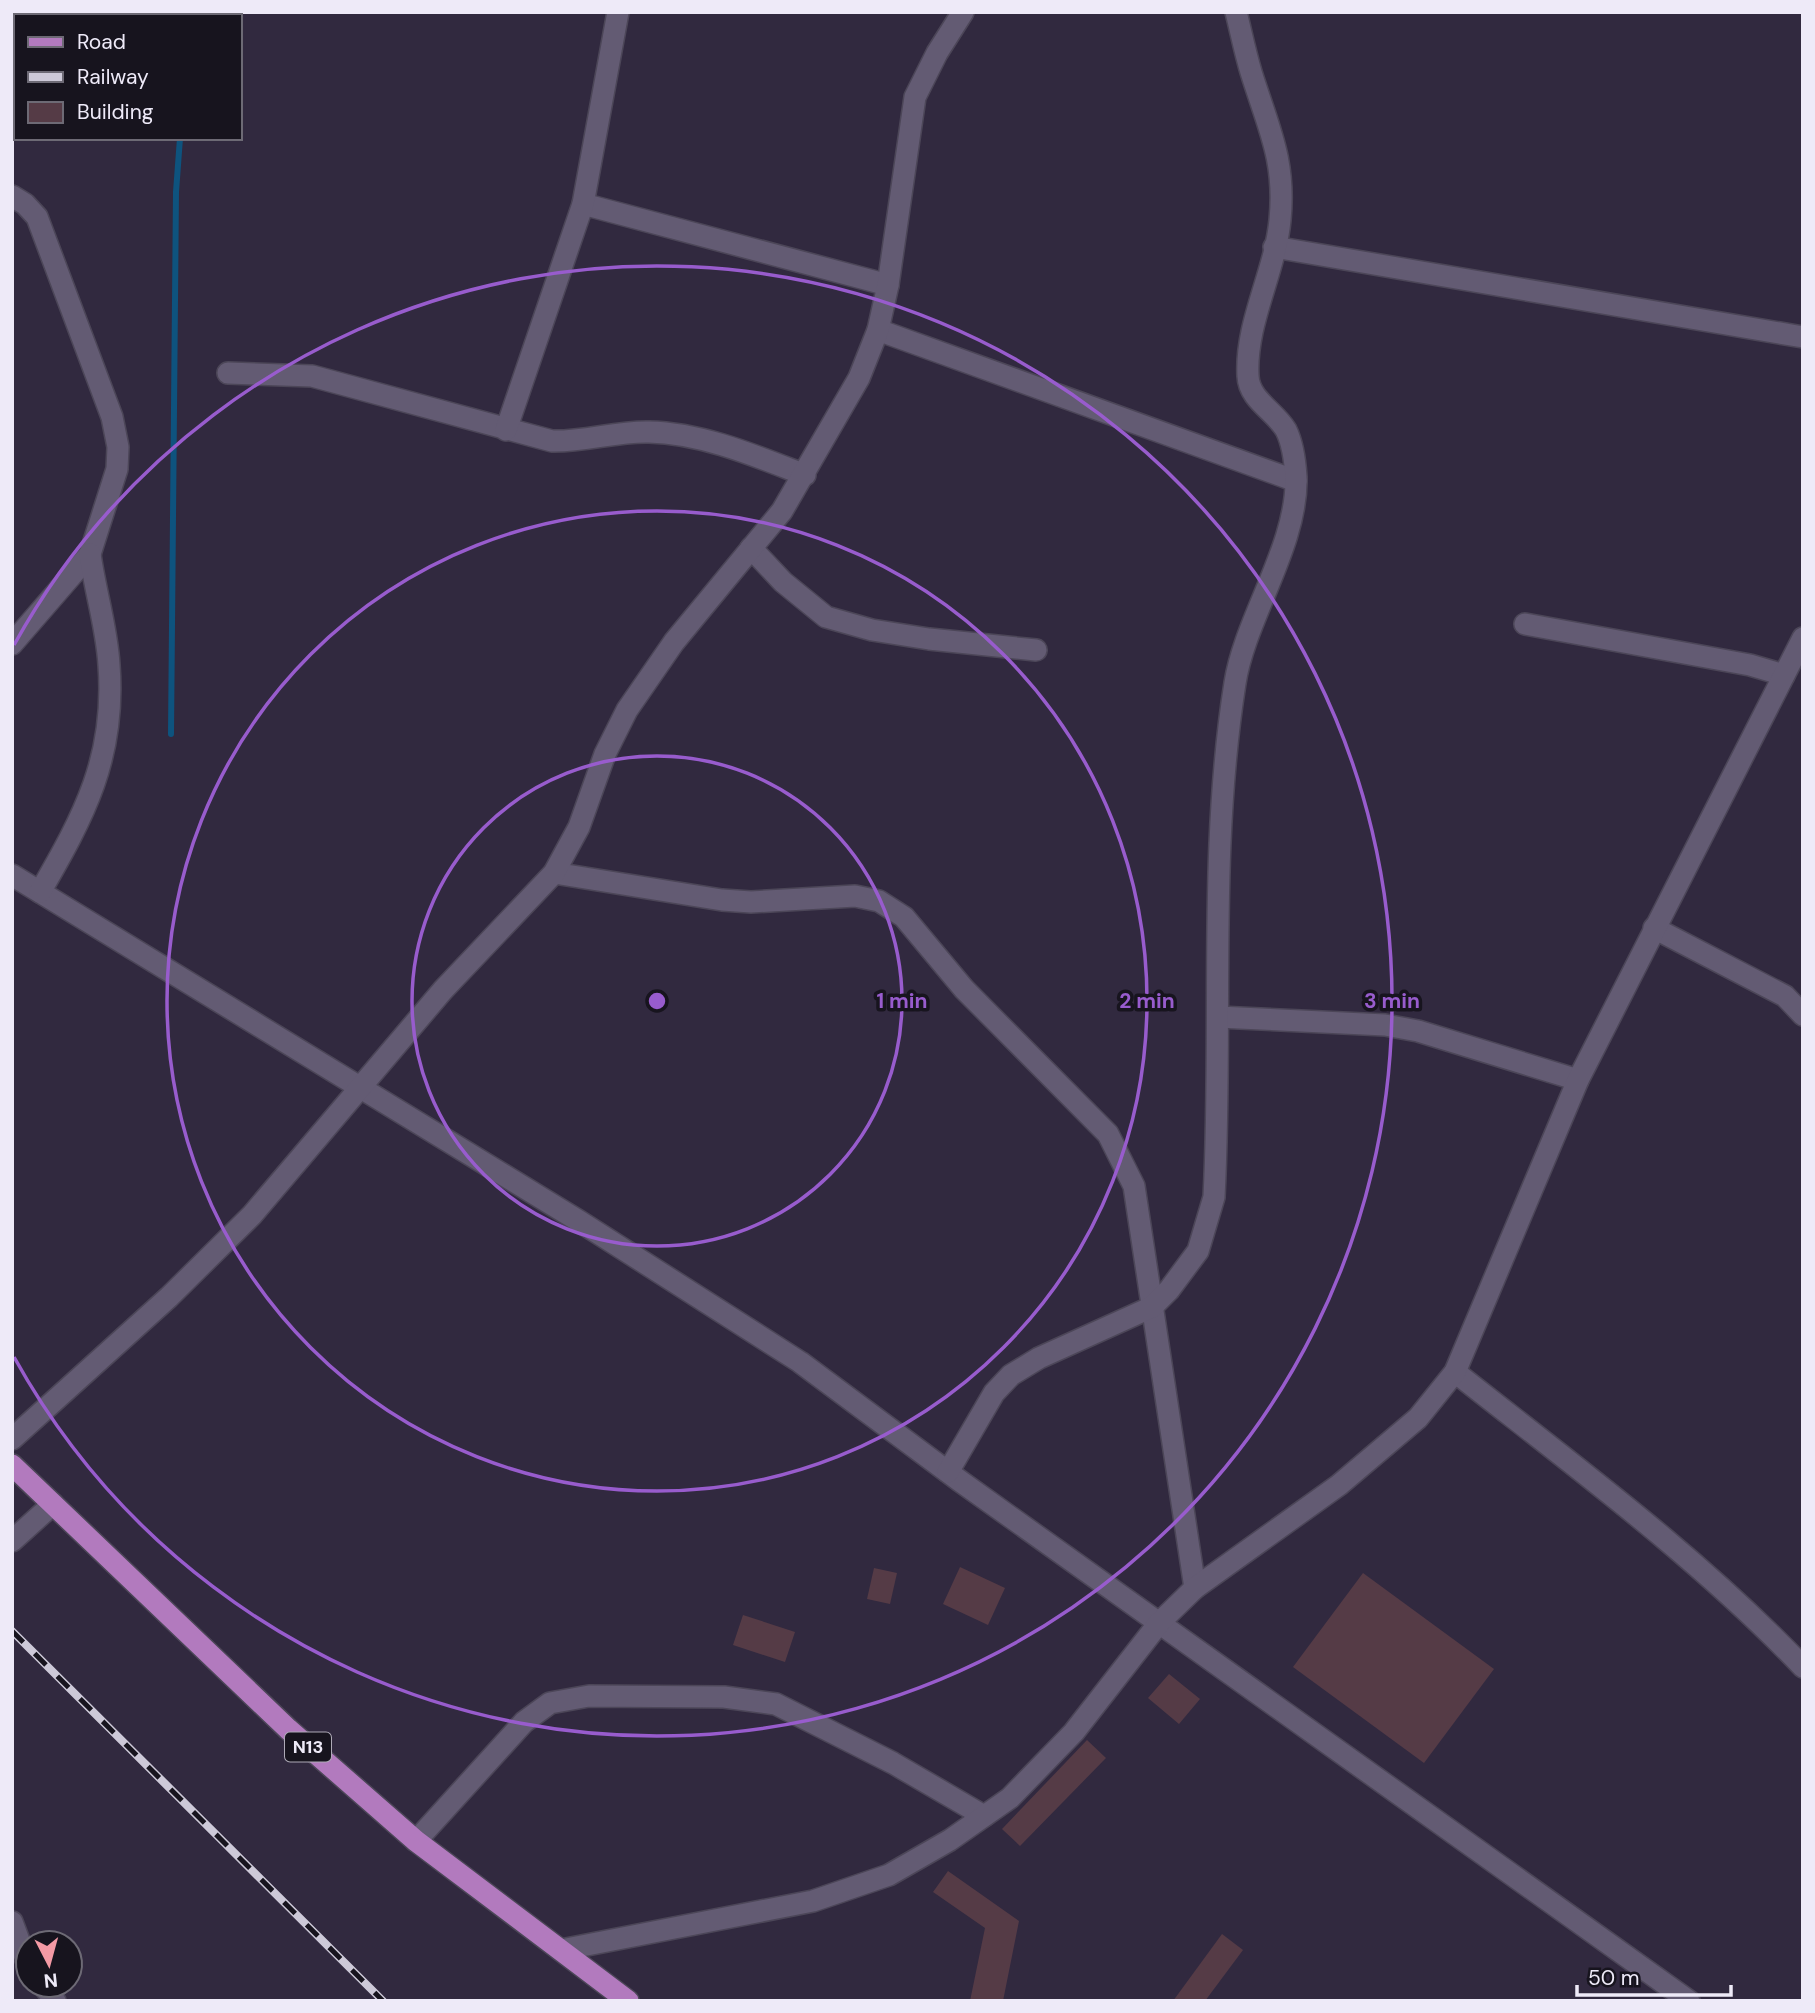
<svg xmlns="http://www.w3.org/2000/svg" width="1815" height="2013" viewBox="0 0 1815 2013" font-family="'DM Sans',sans-serif">
	<style>
		.lines { fill: none; stroke-linecap: round; stroke-linejoin: round }
		.stream { stroke: #0e537e; stroke-width: 6 }
		.building { fill: #553b46 }
		.minor-casing { stroke: #4c4658; stroke-width: 24 }
		.major-casing { stroke: #4c4658; stroke-width: 24 }
		.minor { stroke: #635b73; stroke-width: 21 }
		.major { stroke: #b27abe; stroke-width: 21 }
		.rail-casing { stroke: #cdc9d8; stroke-width: 8 }
		.rail { stroke: #17141e; stroke-width: 5; stroke-dasharray: 16; stroke-linecap: butt }
		.ring { fill: none; stroke: #985ccd; stroke-width: 3.5 }
		.labels { text-anchor: middle; dominant-baseline: central; stroke-width: 7; stroke-linejoin: round; paint-order: stroke }
		.shield { fill: #17141e; stroke: #aeaab7; stroke-width: 2 }
		.shield-label { font-size: 18px; font-weight: bold; fill: #eeeaf8 }
		.centre { fill: #985ccd; stroke: #17141e; stroke-width: 3.5 }
		.ring-label { font-size: 21px; text-anchor: middle; font-weight: bold; fill: #985ccd; stroke: #17141e; stroke-width: 7; stroke-linejoin: round; paint-order: stroke }
	</style>
	<rect width="100%" height="100%" fill="#31293f"/>
	<g class="lines">
		<g class="stream">
			<path d="M188,16v-4"/>
			<path d="M171,734l5,-542 4,-54"/>
		</g>
	</g>
	<g class="building">
		<path d="M960,1567l45,21 -17,37 -45,-21z"/>
		<path d="M874,1568l23,5 -7,31 -23,-5z"/>
		<path d="M1363,1573l131,96 -70,94 -131,-96z"/>
		<path d="M743,1615l52,17 -10,30 -52,-17z"/>
		<path d="M1169,1674l31,25 -21,25 -31,-26z"/>
		<path d="M1087,1740l19,18 -86,88 -18,-17z"/>
		<path d="M948,1871l71,50 -16,80h-33l15,-73 -52,-36z"/>
		<path d="M1222,1934l21,16 -38,51h-32z"/>
	</g>
	<g class="lines">
		<defs>
			<g id="minor">
				<path d="M12,196l13,8 12,13 75,200 6,30 -1,22 -27,85 -78,90"/>
				<path d="M583,204l305,81"/>
				<path d="M1274,247l529,90"/>
				<path d="M878,330l418,151"/>
				<path d="M228,373l84,3 240,65c33,1 64,-10 97,-9 53,1 107,24 156,43"/>
				<path d="M506,430l77,-226 35,-192"/>
				<path d="M751,548l32,34 43,35 46,13 57,9 107,11"/>
				<path d="M1525,624l225,41 34,10"/>
				<path d="M554,873l168,27 29,2 104,-6 24,5 25,16 60,72 144,145 26,52 61,402"/>
				<path d="M12,875l567,346 221,141 160,119 729,520"/>
				<path d="M40,892c44,-76 76,-135 69,-227 -2,-37 -14,-74 -19,-111"/>
				<path d="M1654,928l131,68 18,19"/>
				<path d="M1218,1017l167,8 33,6 160,49"/>
				<path d="M1455,1372c119,94 243,185 348,295"/>
				<path d="M12,1439l157,-142 83,-82 191,-225 111,-117 25,-46 26,-73 22,-44 47,-68 108,-131 77,-133 19,-48 10,-45 27,-188 22,-44 26,-41"/>
				<path d="M948,1472l46,-79 17,-18 28,-17 113,-51 17,-17 29,-39 16,-54c9,-171 -6,-344 21,-514 10,-65 63,-138 61,-206 -1,-16 -3,-33 -10,-47 -11,-19 -37,-30 -38,-54 -3,-53 27,-103 32,-156 6,-60 -12,-93 -29,-148 -6,-20 -10,-40 -15,-60"/>
				<path d="M12,1541l41,-37"/>
				<path d="M416,1841l108,-119 26,-19 39,-7 135,1 52,7 117,59 91,53"/>
				<path d="M12,1922l16,43"/>
				<path d="M561,1950l252,-49 76,-26 61,-35 60,-42 64,-66 85,-109 36,-35 144,-103 79,-67 37,-46 123,-292 225,-442"/>
				<path d="M43,1985l12,16"/>
			</g>
			<path id="major" d="M12,1465l276,264 128,112 212,160"/>
		</defs>
		<use href="#minor" class="minor-casing"/>
		<use href="#major" class="major-casing"/>
		<use href="#minor" class="minor"/>
		<use href="#major" class="major"/>
		<defs>
			<path id="rail" d="M12,1631l371,370"/>
		</defs>
		<use href="#rail" class="rail-casing"/>
		<use href="#rail" class="rail"/>
	</g>
	<g class="ring">
		<circle cx="657" cy="1001" r="245"/>
		<circle cx="657" cy="1001" r="490"/>
		<path d="M14 645A735 735 0 1 1 14 1357"/>
	</g>
	<g class="labels">
		<rect class="shield" x="285" y="1732.5" width="46" height="29" rx="5"/>
		<g class="shield-label">
			<text x="308" y="1747">N13</text>
		</g>
	</g>
	<circle cx="657" cy="1001" r="10" class="centre"/>
	<g class="ring-label">
		<text x="902" y="1008">1 min</text>
		<text x="1147" y="1008">2 min</text>
		<text x="1392" y="1008">3 min</text>
	</g>
	<rect width="1815" height="2013" fill="none" stroke="#eeeaf8" stroke-width="28"/>
	<rect x="14" y="14" width="228" height="126" fill="#17141e" stroke="#6d6a75" stroke-width="2"/>
	<rect x="28" y="37" width="35" height="10" fill="#b27abe" stroke="#6d6a75" stroke-width="2"/>
	<text x="77" y="49" font-size="21" fill="#eeeaf8">Road</text>
	<rect x="28" y="72" width="35" height="10" fill="#cdc9d8" stroke="#6d6a75" stroke-width="2"/>
	<text x="77" y="84" font-size="21" fill="#eeeaf8">Railway</text>
	<rect x="28" y="102" width="35" height="21" fill="#553b46" stroke="#6d6a75" stroke-width="2"/>
	<text x="77" y="119" font-size="21" fill="#eeeaf8">Building</text>
	<g transform="translate(49 1964) rotate(174)"><circle r="33" fill="#17141e" stroke="#6d6a75" stroke-width="2"/>
	<path d="M0-5L12 26L0 18L-12 26Z" fill="#f49aa5"/>
	<text y="-10" font-size="19" font-weight="bold" text-anchor="middle" fill="#eeeaf8">N</text>
	</g>
	<path d="M1577 1985v10h154v-10" fill="none" stroke="#eeeaf8" stroke-width="3.5"/>
	<text x="1588" y="1985" font-size="21" fill="#eeeaf8" stroke="#17141e" stroke-width="5" paint-order="stroke">50 m</text>
</svg>
